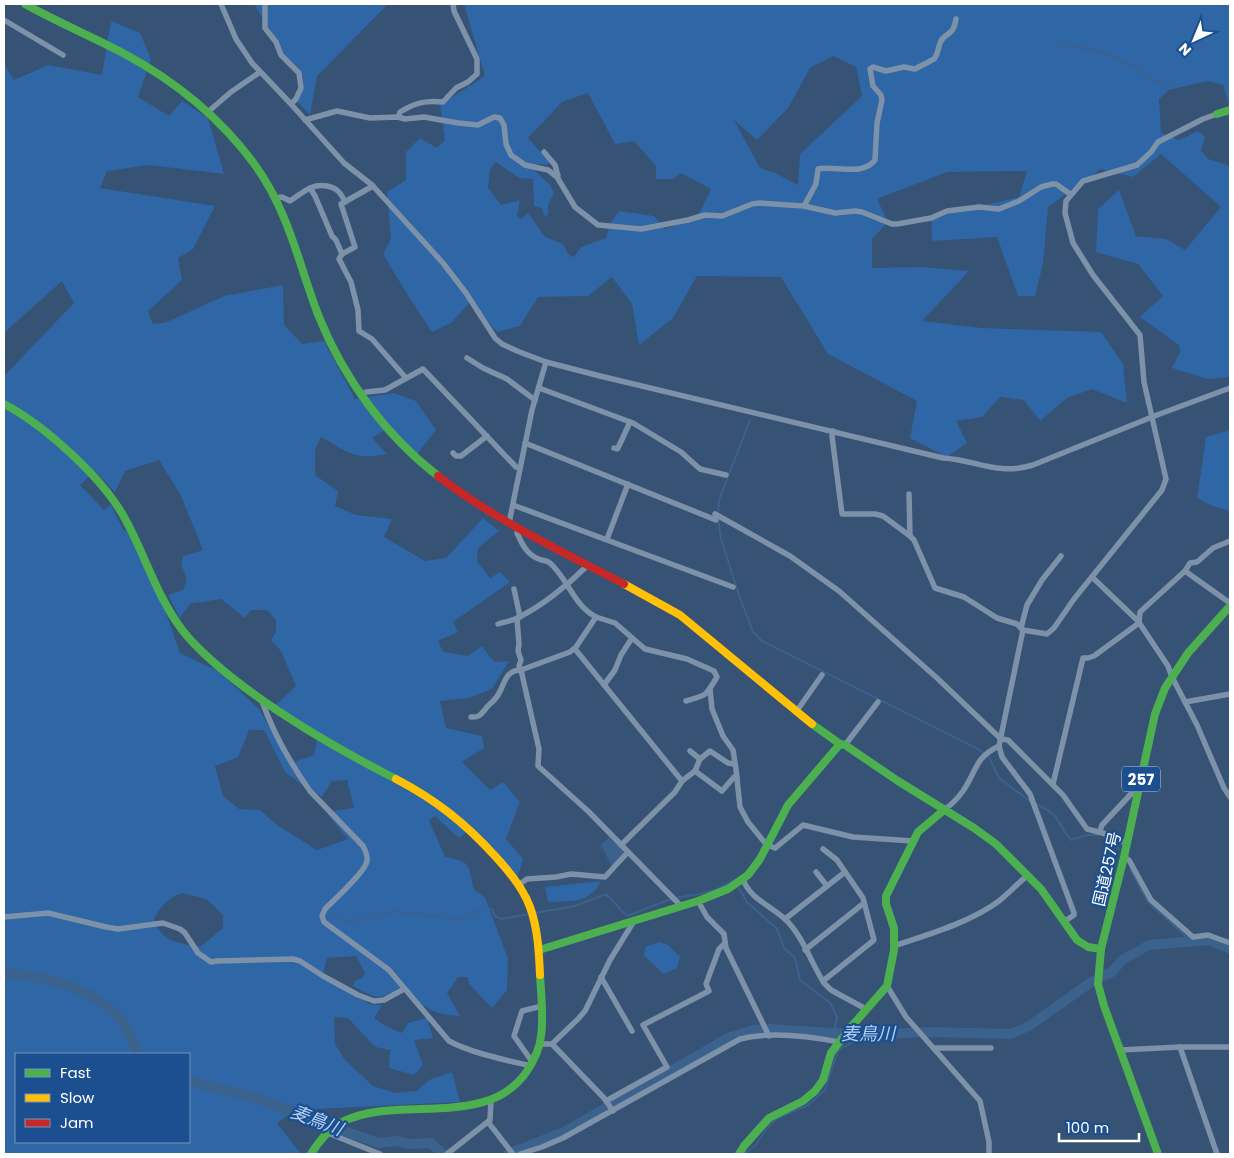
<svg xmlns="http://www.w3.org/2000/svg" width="1234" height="1158" viewBox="0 0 1234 1158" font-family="Poppins,'Noto Sans JP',sans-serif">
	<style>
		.green { fill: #2f66a5; fill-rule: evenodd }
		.water { fill: #3b618d }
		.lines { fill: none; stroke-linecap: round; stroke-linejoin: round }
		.stream { stroke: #3b618d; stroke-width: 2 }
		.river { stroke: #3b618d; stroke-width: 10 }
		.street { stroke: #7d92a8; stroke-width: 5.5 }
		.fast { stroke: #4caf50; stroke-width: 8 }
		.slow { stroke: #ffc107; stroke-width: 8 }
		.jam { stroke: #c62828; stroke-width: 8 }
		.labels { text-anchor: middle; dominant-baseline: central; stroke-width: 4.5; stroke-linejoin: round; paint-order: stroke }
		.shield { fill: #1b4f8f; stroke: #bbcadd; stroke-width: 1 }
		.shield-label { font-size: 15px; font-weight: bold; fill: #fff }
		.street-label { font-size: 16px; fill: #fff; stroke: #1b4f8f }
		.water-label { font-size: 18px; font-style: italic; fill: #b5d3f5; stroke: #1b4f8f }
	</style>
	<rect width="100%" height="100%" fill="#365274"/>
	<g class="green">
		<path d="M254,4h134l-71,72 -7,39 -13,-14 6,-12v-12l-6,-11 -12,-9 -9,-18z"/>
		<path d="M464,4h766v101h-1l-6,-20 -16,-4 -38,9 -10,9 2,34 18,7 19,-9 7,6 -4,13 7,9 22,7v211l-22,2 -36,-11 8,-16 -1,-7 -39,-28 23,-21 -25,-32 -42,-12 2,-43 21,-19 17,46 30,3 19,11 36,-43 -60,-53 -28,23 -32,-8 -53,38 -5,57 -8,32h-17l-21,-59 -65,4 -1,-23 88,-21 8,-26 -80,1 -70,27 11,23 -16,17v29l51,-1 46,4 -47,50 60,7 119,4 22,32 4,39 -35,-14 -25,9 -27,23 -16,-21 -24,-3 -18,20 -26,4 11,22 -20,14 -37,-19 7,-37 -89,-47 -47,-77 -84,-1 -24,42 -34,27 -7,-41 -20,-27 -24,19 -50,1 -18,29 -23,6 -27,-30 -19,21 -19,9 -25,-38 -24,-40 8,-15 -4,-47 19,-12v-28l14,-14 17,10 8,-8 -5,-35 45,-29zM833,56l23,11 6,29 -62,58 -2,31 -23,-12 -15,-5 -26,-48 23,20 31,-32 22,-40zM588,93l27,51 19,-3 22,25v13h17l8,-6 30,16 -14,29 -32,11 -11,-13 -35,-5 -9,13 -4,14 -25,9 -7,10 -5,-2 -6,-11 -18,-7 -17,-24 -7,6 -4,-3 3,-16 -19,5 -13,-18 2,-18 6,-7 23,16 14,1 1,27 8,2 2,8 4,-1v-10l6,-12 -4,-8 -15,-14 2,-7 10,1 3,-2 -22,-25 34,-36z"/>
		<path d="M111,21l29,12 11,26 -13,38 31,19 13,-15 26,17 16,56 -75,-9 -42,6 -7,17 115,18 -22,43 -15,9 4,22 -34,31 5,13 14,-2 57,-26 59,-11 1,40 18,19 22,-3 31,58 39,-6 22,8 20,29 -19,24 -27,-27 -18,11 15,16c-31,7 -40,-2 -66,-17l-6,13v25l23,16 -3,15 21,9 36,4 -8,18 41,24 21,-3 37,-40 16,13 -21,17 -1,13 13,17 10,-6 10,10 -57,40 5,10 -20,9 5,11 25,4 14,-10 12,16 15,-1 -17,28 -23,9 -29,3 6,27 36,8 2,12 -22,14 28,28 13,-8 17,20 -14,37 17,20 -5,17 -46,-48 -13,10 -24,-22 -6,4 16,37c27,5 23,7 29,33l11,7 23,62 -1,31 -15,18 -23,-24 -1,-7h-10l-11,16 13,23c-32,-2 -36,-9 -56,-31 -26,15 -24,16 -51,1l2,-5 8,-4 2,-4 -9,-17 -29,2 -5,20 48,26 12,1 -8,13 13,9 15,6 6,-10 19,-5 6,20 -19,2 9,25 -9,10 -25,-7 1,-18 -15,-3 -27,-29 -14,-1 1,27 10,16 28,26 22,7 22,-2 12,-11 23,-8 8,30 -164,8 -19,13 24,31h-297v-778l70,-73 -12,-22 -58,52v-269l10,16 34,-15 54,10zM159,460l22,36 22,54 -20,6 -2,9 6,14 -4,11 -15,5 12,23 10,-14 31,-5 24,19 6,-8h16l9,10v12l-5,8 10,11 15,35 -20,19 42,29 -4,21 -20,7 15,25 13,10 10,-16 15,-1 7,28 -23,3 -3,4 20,24 -31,11 -40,-25 -17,-15 -21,-1 -16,-13 -8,-30 23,-9 11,-27h15l21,42 20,15 -16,-25 -30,-53 -41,-38 -38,-18 -14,-40 -38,-80 -5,-4 -12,-24 -7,5 -24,-25 15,-14 20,21 10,-21zM182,893l24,6 17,16v13l-23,19c-21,-4 -39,-5 -46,-28 6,-13 15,-21 28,-26zM16,1054h173v88h-173z"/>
		<path d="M1230,430v81l-18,-5 -15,-8 9,-61z"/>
		<path d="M601,881c-11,23 -31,20 -53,21l-3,-15z"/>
		<path d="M659,942l9,3 12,12 -3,11 -13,6 -20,-18 1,-9z"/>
	</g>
	<path class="water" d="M609,837l14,13v4l-11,13 -11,-22z"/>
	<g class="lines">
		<g class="stream">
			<path d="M1059,41l5,3 39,8 29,14 19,13 25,7"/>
			<path d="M718,515l1,-15 31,-80"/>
			<path d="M718,519l3,20 19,59 13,34 9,9 216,108 11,8 10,21 32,24"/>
			<path d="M1036,804c6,3 13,6 18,11 7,7 9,18 17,25l16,-5h12"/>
			<path d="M1103,836l7,3 9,10"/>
			<path d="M1130,869l18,33 44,40"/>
			<path d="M737,885l10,17 30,27 7,19 11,10 5,22 31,24 6,14 -2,8v7"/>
			<path d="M675,898l25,-4 17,-5 16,-8"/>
			<path d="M535,913l40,-7 31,-12 21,22 44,-17"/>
			<path d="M332,914l6,1 9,6h7l13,-5 13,2 12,-7 67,8 26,-11 7,1 3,7 6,3 29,-5"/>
			<path d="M744,1154l11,-8 12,-18 9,-9 32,-14 17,-15 13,-39 7,-5 9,-4 9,-7"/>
		</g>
		<g class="river">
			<path d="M4,973c42,3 87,13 116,46 9,10 13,24 18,35"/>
			<path d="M189,1080c18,7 37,10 56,15 22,6 42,15 63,22l7,4 64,22 17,-2 14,3 21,-1 12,11"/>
			<path d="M508,1154l56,-22 166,-95 24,-7 16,-1 93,6 67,-3 81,2 18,-8 61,-43 22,-11 10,-12 27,-15 60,-5 21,9"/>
		</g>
		<g class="street">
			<path d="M221,4l15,35 16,24 38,40 54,60 28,22 71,78 23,30 29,45 7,6 15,7 29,11 54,14 343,82c34,2 54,18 90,7l124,-50 73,-27"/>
			<path d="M265,4v24l11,14 5,13 18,18 2,15 -5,11 -5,5"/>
			<path d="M4,20l59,35"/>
			<path d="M209,111l22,-19 29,-20"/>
			<path d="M398,117l2,-5c15,-9 25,-12 43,-10l13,-14 12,-6 9,-8v-15l-23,-48 -1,-7"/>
			<path d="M305,120l32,-9 33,7 28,-1 7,2 19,-2 34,6 20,2 16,-8 6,1 4,7 2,19 5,11 14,10 23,5 9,7 18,30 23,18 43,4 47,-9 17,-5 17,1 30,-12 8,-1 44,3 31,7 20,-2 7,1 30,12h5l34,-6 16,-7 32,-4 20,2 20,-8 22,-14 11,-3h4l14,10"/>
			<path d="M544,152l11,13 3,11 -1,1"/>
			<path d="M373,186l-32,18 14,43 -13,7 -3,5 12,23 7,28 1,21 13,8 34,39"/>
			<path d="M310,188l5,8 17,40 4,4 6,14"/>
			<path d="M275,198l7,-1 8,4c13,-8 21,-18 37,-15 10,2 14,7 18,16"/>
			<path d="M804,206l12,-22 2,-15c17,-4 44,8 57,-9l2,-37 5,-23 -1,-5 -8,-9 -3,-17 3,-2 13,4 18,-4 11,2 19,-10c4,-5 4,-10 6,-16 5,-12 13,-5 16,-24"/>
			<path d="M467,358l16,10 24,11 28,21"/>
			<path d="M539,388l94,35 48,29 19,17 26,6"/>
			<path d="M361,395l5,-3 19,-2 38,-21 93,98 4,1"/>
			<path d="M833,431l-1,5 10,78h33l8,2 27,20 4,4 21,48 29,9 33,21 20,6 6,6 24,4 7,-6 20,-29 88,-109 4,-11 -22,-97 -4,-47 -47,-60 -20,-32 -8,-30 1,-12 17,-20 54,-16 14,-13 7,-10 45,-23 14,-5"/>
			<path d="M525,443l191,77"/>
			<path d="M614,448l3,1 1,-1 12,-26"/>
			<path d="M453,453l3,3h5l26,-20"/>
			<path d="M909,494l1,42"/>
			<path d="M513,505l220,82"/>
			<path d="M715,514l75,42 49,35 98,87 64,61 7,1 55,55 24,34 23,6 17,9"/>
			<path d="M509,523l23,-113 14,-48"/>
			<path d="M518,528l-1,5c5,11 10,22 22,26 4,2 8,1 11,4 18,16 24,43 46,54l-20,30 -6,5 -49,18 18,79 -1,17 51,46 92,94"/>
			<path d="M607,539l21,-55"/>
			<path d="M1185,571l5,-8 7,-1 16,-14 17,-7"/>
			<path d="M1092,577l46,44 30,45 4,11 25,48 27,63 6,9"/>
			<path d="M514,589l6,28"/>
			<path d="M596,617l19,6 30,26 42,10 27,12 3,6c-12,20 -10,18 -31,24"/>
			<path d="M498,624c6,-2 14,-3 19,-6 24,-11 52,-34 71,-53"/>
			<path d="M1021,628l6,-23 15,-25 19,-24"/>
			<path d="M575,649l107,132 -7,11 -54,53"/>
			<path d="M604,685l11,-15 6,-15 11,-17"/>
			<path d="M710,689l2,20 11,27 10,14 3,19 4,38 8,15 13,16 6,7 8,3 28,-23 50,12 60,4"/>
			<path d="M262,701c11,32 29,63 48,90l53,55c2,4 5,9 4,15 -1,10 -34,40 -42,48l-3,7 2,6 65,48 60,71c22,12 57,19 82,25"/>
			<path d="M1185,702l45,-8"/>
			<path d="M796,712l26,-37"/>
			<path d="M471,717c9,1 11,-4 16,-10 4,-4 8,-7 11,-12 7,-11 7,-25 23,-25l-2,-4 2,-6 -3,-9 1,-7 -2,-25"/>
			<path d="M845,745l33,-43"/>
			<path d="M999,746l3,11 28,37 44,119v2l-9,6"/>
			<path d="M690,751l10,8 10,-8 18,12 6,1"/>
			<path d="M695,771l27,20 12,-14h3"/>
			<path d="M682,781l13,-10 5,-12"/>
			<path d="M1053,784l30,-126h5l6,-2 45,-33 1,-11 45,-41 45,32"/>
			<path d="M944,810c7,-5 14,-12 19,-19 14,-20 11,-33 36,-45l24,-116"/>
			<path d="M1100,831l2,-6 29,-31 7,1"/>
			<path d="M1124,857l5,3 22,40 42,37 15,-2 22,8"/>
			<path d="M816,872l11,14"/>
			<path d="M743,879c6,19 28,27 42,40 18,17 26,44 39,64l7,7 35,19"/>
			<path d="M518,885l9,-6 29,-2 15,-3 34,3 23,-25"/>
			<path d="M698,901l9,16 17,17 2,14 43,88"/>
			<path d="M4,917l44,-4 58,14 12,2 45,-6 17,6 5,4 13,20 13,9 6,-1 76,-2 7,2 23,15 35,19 16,6 10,-1 20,-11"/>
			<path d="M785,919l60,-47"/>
			<path d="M894,946c35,-12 75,-23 105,-45 10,-8 19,-18 29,-26"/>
			<path d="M805,950l59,-47"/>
			<path d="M601,977l31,54"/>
			<path d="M823,981l51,-41 -11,-42 -26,-38 -14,-11"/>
			<path d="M887,986l19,31 74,84 9,41v12"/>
			<path d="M541,1044h11l26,-25 7,-8 25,-51 24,-39"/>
			<path d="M552,1044l52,54 9,13"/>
			<path d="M1180,1047l37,107"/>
			<path d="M934,1048h57"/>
			<path d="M1121,1050l59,-3h50"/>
			<path d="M533,1063l-19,-27 8,-25 20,-5"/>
			<path d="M606,1101l61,-34 -24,-42 66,-34 -3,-7 13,-35 6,-6"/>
			<path d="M488,1122l25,32"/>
			<path d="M328,1133l52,21"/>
			<path d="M447,1154l43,-34 1,-20"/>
			<path d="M520,1154l22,-7 21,-9 177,-99c31,-8 68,-3 99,3"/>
		</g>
		<g class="fast">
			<path d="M25,4c32,18 66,32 98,49 52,28 97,64 132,112 35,49 43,98 64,152 25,62 67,119 119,159"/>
			<path d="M1217,114l13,-4"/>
			<path d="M4,404c40,21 98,73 120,113 21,37 32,79 59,114 15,19 33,34 52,49 50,39 104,70 161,99"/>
			<path d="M812,724l28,20 5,1 53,36 76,47 22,16 45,45 36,51 11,7 13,2"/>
			<path d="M539,950l159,-49 30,-12 20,-14 12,-16 28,-54 52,-61"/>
			<path d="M311,1154c8,-13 18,-25 31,-32 56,-29 148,10 187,-54 6,-11 11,-20 12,-32 3,-20 0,-41 -1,-61"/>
			<path d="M739,1154l5,-8 25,-28 34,-17 12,-10 8,-11 8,-27 20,-26 36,-41 7,-36v-22l-8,-24v-8l32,-64 26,-22"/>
			<path d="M1158,1154l-54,-148 -6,-22 3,-35 23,-92 31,-143 10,-26 23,-35 42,-47"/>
		</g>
		<g class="slow">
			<path d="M624,584l56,31 132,109"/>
			<path d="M396,779c40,21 69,44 99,77 14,15 28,32 35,51 8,22 9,46 10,68"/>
		</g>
		<path class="jam" d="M438,476c57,44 123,75 186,108"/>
	</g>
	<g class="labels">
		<rect class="shield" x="1122" y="766.5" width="38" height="25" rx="4"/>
		<g class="shield-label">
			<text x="1141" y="779">257</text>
		</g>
		<g class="street-label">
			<text transform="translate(1107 869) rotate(-77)">国道257号</text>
		</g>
		<g class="water-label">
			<text x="868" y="1033">麦鳥川</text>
			<text transform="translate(317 1120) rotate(21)">麦鳥川</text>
		</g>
	</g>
	<rect width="1234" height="1158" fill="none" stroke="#ffffff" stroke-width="10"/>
	<rect x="15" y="1053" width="175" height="90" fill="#1b4f8f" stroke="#7695bc"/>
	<rect x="25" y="1069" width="25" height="8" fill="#4caf50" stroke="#7695bc"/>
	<text x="60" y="1078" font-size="15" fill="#ffffff">Fast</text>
	<rect x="25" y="1094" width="25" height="8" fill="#ffc107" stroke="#7695bc"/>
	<text x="60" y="1103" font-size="15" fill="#ffffff">Slow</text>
	<rect x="25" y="1119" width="25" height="8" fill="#c62828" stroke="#7695bc"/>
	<text x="60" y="1128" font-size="15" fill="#ffffff">Jam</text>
	<g transform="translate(1194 40) rotate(224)" stroke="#1b4f8f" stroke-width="4" paint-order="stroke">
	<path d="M0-4L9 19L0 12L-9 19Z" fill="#ffffff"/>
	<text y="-8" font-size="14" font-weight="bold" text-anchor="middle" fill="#ffffff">N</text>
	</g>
	<path d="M1059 1133v8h80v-8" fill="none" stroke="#ffffff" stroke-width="2.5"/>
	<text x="1066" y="1133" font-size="15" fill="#ffffff" stroke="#1b4f8f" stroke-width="4" paint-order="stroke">100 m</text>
</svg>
